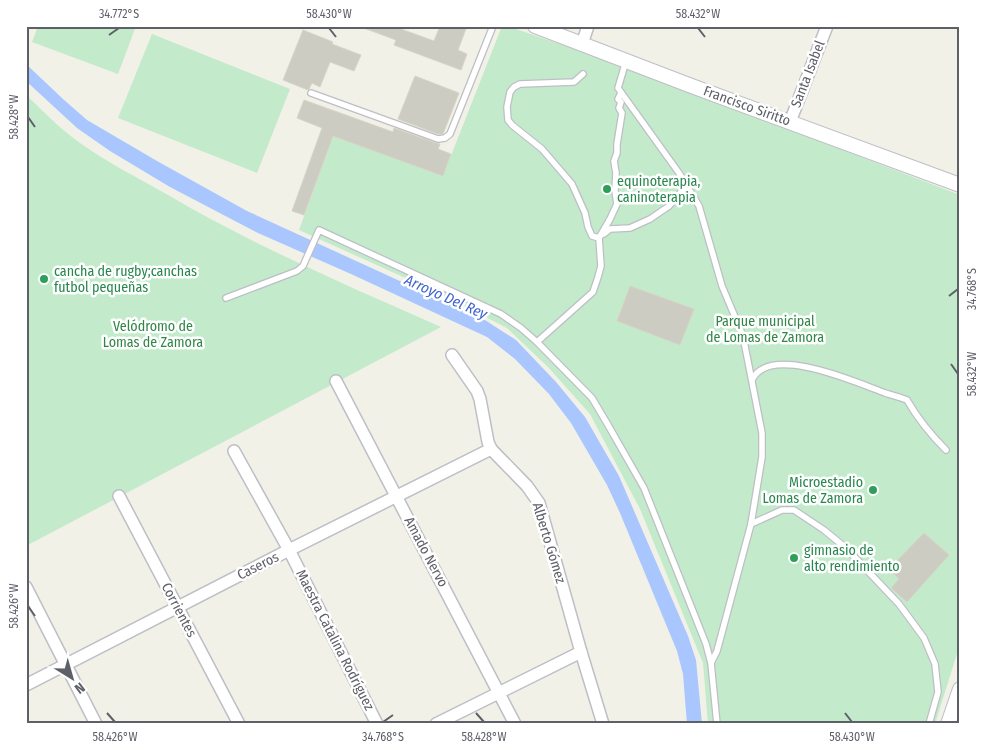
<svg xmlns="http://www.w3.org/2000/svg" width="986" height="750" viewBox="0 0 986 750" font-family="'Fira Sans Condensed',sans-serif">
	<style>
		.green { fill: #c2eacb }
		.water { fill: #a9c6ff }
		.building { fill: #ccccc3; stroke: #d7d5c5 }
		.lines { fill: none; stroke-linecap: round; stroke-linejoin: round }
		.service-casing { stroke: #bebfc6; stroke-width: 8 }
		.minor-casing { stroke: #bebfc6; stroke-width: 14 }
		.tertiary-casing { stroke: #bebfc6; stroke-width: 16 }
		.service { stroke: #fff; stroke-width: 5.5 }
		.minor { stroke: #fff; stroke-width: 11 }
		.tertiary { stroke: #fff; stroke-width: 14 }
		.ticks { fill: none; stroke: #5e6068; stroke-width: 2 }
		.leisure-dot { fill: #2e9e5b; stroke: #fff; stroke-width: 2 }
		.labels { text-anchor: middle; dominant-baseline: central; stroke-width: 5; stroke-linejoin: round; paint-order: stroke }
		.street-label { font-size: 14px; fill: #5e6068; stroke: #fff }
		.leisure-label { font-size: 14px; fill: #27864d; stroke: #fff; text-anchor: start }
		.park-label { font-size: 14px; fill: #308547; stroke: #fff }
		.water-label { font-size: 15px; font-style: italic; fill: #4266cc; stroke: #fff }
		.neatline { fill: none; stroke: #5e6068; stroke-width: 2 }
		.ticks-label { font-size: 12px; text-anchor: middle; fill: #5e6068 }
	</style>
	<rect width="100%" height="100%" fill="#f1f1e7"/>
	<g class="green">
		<path d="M38,26h98l-18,48 -86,-32z"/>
		<path d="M502,26h5l117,40 336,129v449l-25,80h-227l-5,-61 -63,-154 -50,-95 -42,-47 -41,-39 -66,-34 -142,-64 34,-94 110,40z"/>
		<path d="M152,34l138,55 -33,84 -139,-55z"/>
		<path d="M26,95c17,16 34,34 54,48 28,20 58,35 88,52 87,51 180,91 273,132l-415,219z"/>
	</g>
	<path class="water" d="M26,64l37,35 24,21 70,41 90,50 238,109 31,20 40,42 29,35 34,59 69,160 8,24 6,64h-15l-4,-50 -6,-23 -57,-138 -13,-28 -36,-62 -22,-29 -34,-35 -28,-22 -136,-63 -93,-41 -88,-46 -60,-36 -33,-23 -51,-47z"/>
	<g class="building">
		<path d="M361,26h41l-1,3 33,12 6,-15h27l-9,24 9,4 -6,16 -67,-25 2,-5 -35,-13z"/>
		<path d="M303,30l30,12 -1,2 29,11 -7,16 -24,-9 -10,25 -8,-4 -3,6 -1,1 -25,-10z"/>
		<path d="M415,76l44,17 -16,41h-5l-40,-15z"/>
		<path d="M304,100l89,32 1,-4 42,15 4,1 -2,5 13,5 -8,22 -110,-40 -29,79 -12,-4 30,-83 -25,-10z"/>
		<path d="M630,286l64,23 -14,36 -63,-24z"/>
		<path d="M924,533l25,22 -42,47 -16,-14 8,-9 -10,-10z"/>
	</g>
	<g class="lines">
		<defs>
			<g id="service">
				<path d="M626,61l-8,27 61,85 20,33 23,80 21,50 19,97v24l-11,67"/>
				<path d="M583,74l-9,8 -54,2 -6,3 -4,5 -3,15 1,13 4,5 30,24 30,35 13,29 3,14 4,9 7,2"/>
				<path d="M311,93l127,46 7,-1 5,-4 43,-108"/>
				<path d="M604,234l6,-5 20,-1 20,-9 19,-13 18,-21"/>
				<path d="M226,298l71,-27 6,-5 16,-36 182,84 20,14 16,14 55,56 16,27 36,63 62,156 5,19 6,61"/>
				<path d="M537,342l56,-50 5,-15 3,-11 -2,-28 11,-19 7,-15 -2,-13 1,-18 -2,-12 3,-8v-9l5,-31 -3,-5 2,-6 -3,-3 3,-6"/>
				<path d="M752,380c17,-37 106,3 133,13 7,2 15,4 22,7 11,19 23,34 39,50"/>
				<path d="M711,663l6,-12 34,-127 31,-14h12l30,20 22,18 53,56 25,34 11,26 3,28 -9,32"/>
			</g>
			<g id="minor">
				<path d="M582,44l6,-18"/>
				<path d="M790,122l37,-96"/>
				<path d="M452,355l25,36 3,8 8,43 3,7 36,37 12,17 42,149 22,72"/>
				<path d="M336,381l179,343"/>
				<path d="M234,451l55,99 88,174"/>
				<path d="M119,496l120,228"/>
				<path d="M26,587l70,137"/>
				<path d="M26,685l263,-135 202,-101"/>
				<path d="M436,724l145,-72"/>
			</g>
			<g id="tertiary">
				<path d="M535,26l154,59 271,100"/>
				<path d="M948,724l12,-35"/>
			</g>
		</defs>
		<use href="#service" class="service-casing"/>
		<use href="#minor" class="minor-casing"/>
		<use href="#tertiary" class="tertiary-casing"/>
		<use href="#service" class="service"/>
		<use href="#minor" class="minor"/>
		<use href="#tertiary" class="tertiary"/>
	</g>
	<path class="ticks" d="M329,28l7,9M698,28l7,9M109,35l10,-7M28,117l7,10M949,296l9,-7M951,364l7,10M28,606l7,10M107,713l8,9M476,713l8,9M845,713l7,9M383,722l10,-7"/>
	<g class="leisure-dot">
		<circle cx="607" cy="189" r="5"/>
		<circle cx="44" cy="279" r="5"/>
		<circle cx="873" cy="490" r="5"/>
		<circle cx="794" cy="558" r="5"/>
	</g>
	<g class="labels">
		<g class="street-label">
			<text transform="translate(808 74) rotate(-69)">Santa Isabel</text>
			<text transform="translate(747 106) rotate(20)">Francisco Siritto</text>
			<text transform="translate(549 543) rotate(73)">Alberto Gómez</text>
			<text transform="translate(426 552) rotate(62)">Amado Nervo</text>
			<text transform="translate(258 566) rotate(-27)">Caseros</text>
			<text transform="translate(179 610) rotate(62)">Corrientes</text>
			<text transform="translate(335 640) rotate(63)">Maestra Catalina Rodríguez</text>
		</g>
		<g class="leisure-label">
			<text x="617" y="181">equinoterapia,<tspan x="617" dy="16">caninoterapia</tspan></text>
			<text x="54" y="271">cancha de rugby;canchas<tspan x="54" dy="16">futbol pequeñas</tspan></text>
			<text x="863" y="482" text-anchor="end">Microestadio<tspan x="863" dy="16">Lomas de Zamora</tspan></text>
			<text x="804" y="550">gimnasio de<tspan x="804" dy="16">alto rendimiento</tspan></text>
		</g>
		<g class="park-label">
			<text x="765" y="321">Parque municipal<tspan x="765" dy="16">de Lomas de Zamora</tspan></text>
			<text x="153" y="326">Velódromo de<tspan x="153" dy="16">Lomas de Zamora</tspan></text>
		</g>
		<g class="water-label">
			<text transform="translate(446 297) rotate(24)">Arroyo Del Rey</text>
		</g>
	</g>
	<rect width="986" height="750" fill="none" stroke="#ffffff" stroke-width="55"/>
	<g transform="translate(72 678) rotate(143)" stroke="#ffffff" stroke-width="4" paint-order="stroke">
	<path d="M0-4L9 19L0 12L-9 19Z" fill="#5e6068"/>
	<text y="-8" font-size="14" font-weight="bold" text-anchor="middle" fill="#5e6068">N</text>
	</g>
	<rect x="28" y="28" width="930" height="694" class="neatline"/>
	<g class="ticks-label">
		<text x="119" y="18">34.772°S</text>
		<text x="329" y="18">58.430°W</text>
		<text x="698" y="18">58.432°W</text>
		<text transform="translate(14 117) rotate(-90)" y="4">58.428°W</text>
		<text transform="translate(972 289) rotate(-90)" y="4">34.768°S</text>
		<text transform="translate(972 374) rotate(-90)" y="4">58.432°W</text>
		<text transform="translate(14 606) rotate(-90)" y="4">58.426°W</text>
		<text x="115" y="741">58.426°W</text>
		<text x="383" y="741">34.768°S</text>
		<text x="484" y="741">58.428°W</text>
		<text x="852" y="741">58.430°W</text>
	</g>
</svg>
